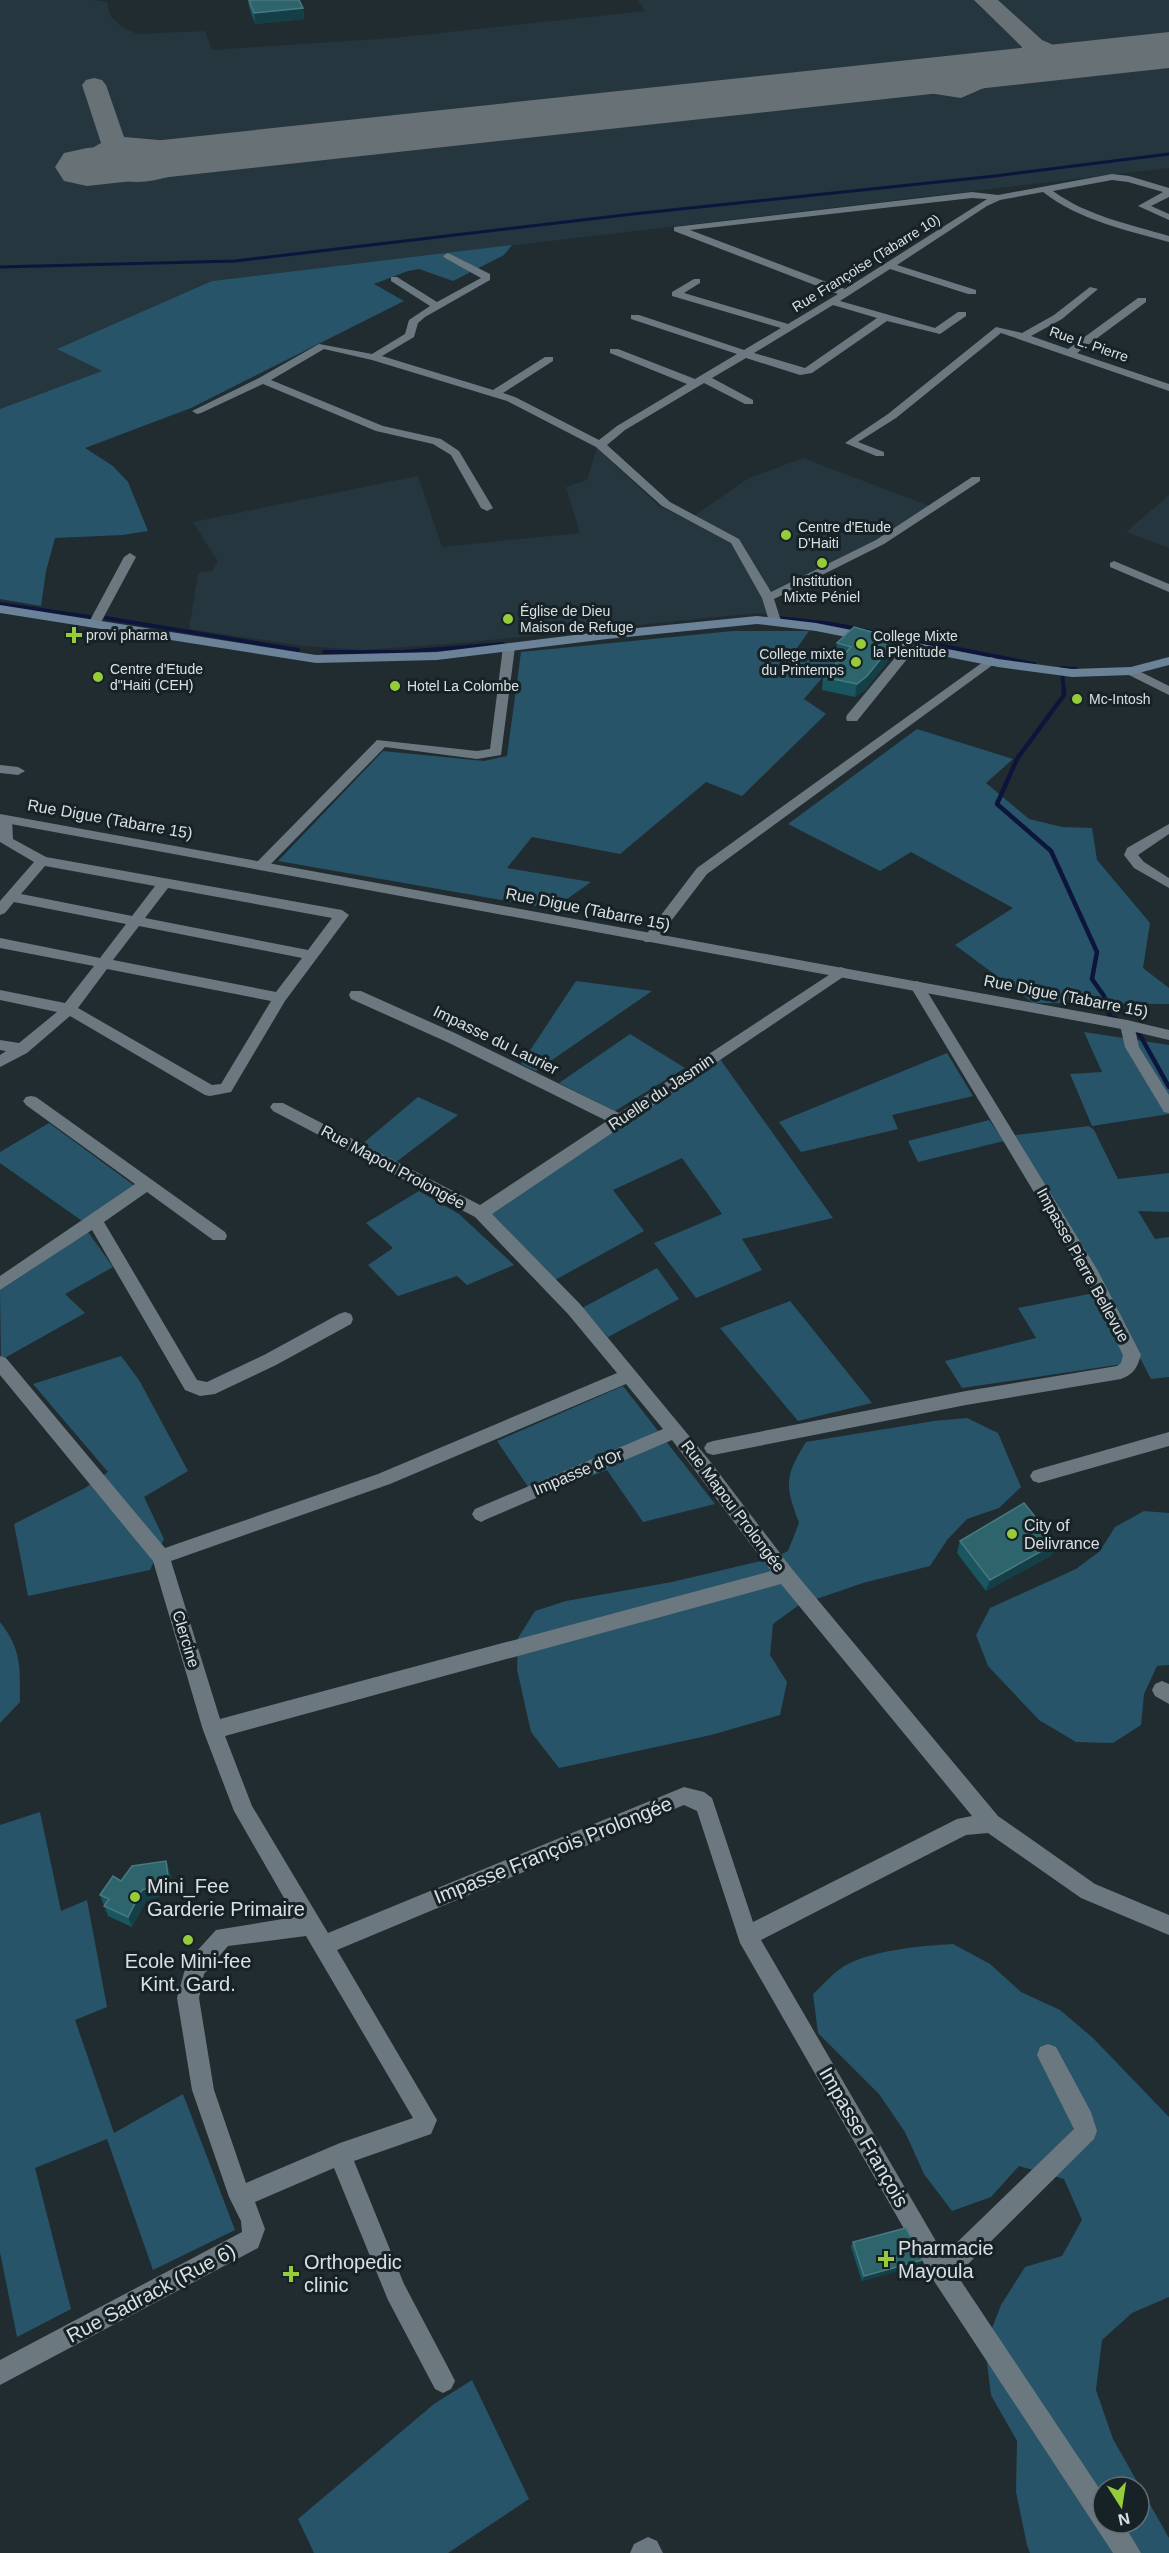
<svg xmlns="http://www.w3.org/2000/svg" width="1169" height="2553" viewBox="0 0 1169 2553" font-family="Arial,sans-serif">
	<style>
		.built { fill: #25363f }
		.green { fill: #275468; fill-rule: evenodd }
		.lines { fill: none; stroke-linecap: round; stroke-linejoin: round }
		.stream-far2 { stroke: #0e153d; stroke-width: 3 }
		.stream-far1 { stroke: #0e153d; stroke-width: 4 }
		.stream { stroke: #0e153d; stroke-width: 4.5 }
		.taxiway { fill: #687175; fill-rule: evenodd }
		.runway { fill: #687175; fill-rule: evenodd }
		.minor { fill: #6c787f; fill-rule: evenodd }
		.tertiary { fill: #6c787f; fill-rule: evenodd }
		.secondary { fill: #6b8298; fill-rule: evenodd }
		.wall { fill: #19565f }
		.shaded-wall { fill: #143f47 }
		.building { fill: #2e656d; stroke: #497880; stroke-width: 1.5 }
		.poi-dot { fill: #96cc39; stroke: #172227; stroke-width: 2 }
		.labels { text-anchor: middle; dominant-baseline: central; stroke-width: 6; stroke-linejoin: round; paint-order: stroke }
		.far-street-label { font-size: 14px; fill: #d9e0e3; stroke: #172227 }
		.far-poi-label { font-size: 14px; fill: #d9e0e3; stroke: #172227; text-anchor: start }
		.street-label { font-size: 16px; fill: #d9e0e3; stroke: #172227 }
		.poi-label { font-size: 16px; fill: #d9e0e3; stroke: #172227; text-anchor: start }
		.near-street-label { font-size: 20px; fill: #d9e0e3; stroke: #172227 }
		.near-poi-label { font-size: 20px; fill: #d9e0e3; stroke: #172227; text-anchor: start }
	</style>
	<rect width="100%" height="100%" fill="#212c31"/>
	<g class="built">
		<path d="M0,0h94l13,2 4,15 11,10 15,7 68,-3 7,19 181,-12 252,-27 -7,-11h531v168l-957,113 -154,68 44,22 -102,38z"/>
		<path d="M597,448l62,58 29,14 61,-42 54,-20 129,49 -38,27 -130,63 8,17 -15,-1 -296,30 -99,7 -58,-4 -115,-17 9,-56 14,-2 6,-9 -25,-40 225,-46 24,71 138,-14 -14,-46 21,-7z"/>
		<path d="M1169,495v53l-43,-16z"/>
	</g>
	<g class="green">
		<path d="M512,245l-8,10 -51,26 -34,-12 -11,2 -34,13 30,17 -213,107 -106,40 28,18 15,16 20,49 -26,4 -67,3 -9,33 -5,35 -41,-7v-190l102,-38 -45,-22 155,-68z"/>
		<path d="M733,631h76l-12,17 43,9 -36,42 22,15 -84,82 -36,-14 -86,72 -88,-17 -25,31 84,14 -38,27 -275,-48 105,-110 101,10 23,-5 14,-104z"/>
		<path d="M917,729l96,30 -27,24 43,36 33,8 30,1 5,32 53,63 -7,45 26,20v16l-136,-1 -78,-58 58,-37 -102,-56 -31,19 -92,-47z"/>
		<path d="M576,981l76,10 -116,80 -15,-7z"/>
		<path d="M1084,1032l85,13v69l-77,12 -22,-52 32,-2z"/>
		<path d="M630,1034l55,34 -70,43 -56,-28z"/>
		<path d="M947,1053l26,43 -81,19 6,14 -97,23 -22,-30z"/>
		<path d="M720,1059l113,159 -91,21 20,31 -66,28 -42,-55 68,-29 -40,-56 -69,32 31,41 -89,49 -68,-68z"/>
		<path d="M418,1097l40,18 -62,47 -35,-17z"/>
		<path d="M989,1120l15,21 -86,21 -10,-21z"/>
		<path d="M49,1123l86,63 -50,37 -85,-60v-11z"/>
		<path d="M1089,1126l5,4 24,49 51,-6v39l-31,-1 17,28 14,-2v140l-18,2 -57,-110 -79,-134z"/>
		<path d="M419,1191l40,23 55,51 -47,20 -10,-9 -59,20 -30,-31 25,-17 -27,-25z"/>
		<path d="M88,1232l25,35 -48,27 20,19 -84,47 -1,-70z"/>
		<path d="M657,1268l22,31 -71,38 -26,-29z"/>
		<path d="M1094,1293l35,63 -6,8 -161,24 -17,-27 91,-23 -18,-30z"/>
		<path d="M790,1301l82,102 -74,18 -78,-93z"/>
		<path d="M121,1356l18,24 49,91 -44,26 20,42 -14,31 -122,26 -14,-72 71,-36 23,-16 -75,-88z"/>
		<path d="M623,1386l92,118 -72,18 -36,-52 -72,27 -38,-56z"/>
		<path d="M967,1418l31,15 23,54 -22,21 -32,11 -20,21 -17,26 -67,17 -64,22 -26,19 -3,31 17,27 -7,33 -69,20 -152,33 -28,-36 -14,-63 1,-31 17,-27 31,-10 106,-19 102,-24 14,-7 11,-28c-14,-38 -15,-46 7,-81l128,-21z"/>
		<path d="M1144,1511l25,2v152l-12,1 -13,28 -3,31 -28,18 -37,-1 -37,-22 -51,-54 -12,-31 14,-27 86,-39 24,-18 15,-24z"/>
		<path d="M0,1622c22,28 20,46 20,80l-20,21z"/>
		<path d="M40,1812l21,99 26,-11 20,107 -32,13 39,113 69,-39 52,136 -82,40 -46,-131 -72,29 36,141 -54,28 -17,-85v-427z"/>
		<path d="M953,1944l37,20 31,28 39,18 33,28 76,79v180l-37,16 -30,27 -6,50 17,49 56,99v15h-139l-3,-8 -11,-53 1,-51 -26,-46 -6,-49 16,-41 24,-38 37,-11 20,-36 -18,-41 -45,-13 -28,31 -39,14 -28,-37 -19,-42 -26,-38 -61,-61 -5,-39c9,-8 17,-18 27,-25 27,-19 81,-23 113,-25zM1103,2487h36v36h-36z"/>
		<path d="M472,2380l57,119 -81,54h-134l-16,-34 136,-115z"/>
	</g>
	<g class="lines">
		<path class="stream-far2" d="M0,267l235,-6 398,-47 362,-38 174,-22"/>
		<g class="stream-far1">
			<path d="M0,604l90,13"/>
			<path d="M106,618l192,32"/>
			<path d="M779,618l53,6 202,40"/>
			<path d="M324,652h78l101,-8"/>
			<path d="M1061,668l15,1"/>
			<path d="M1062,672l2,20"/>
		</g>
		<g class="stream">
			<path d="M1064,690v5l-47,64 -20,45 54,47 46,101 -5,27 12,17 6,21 6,2"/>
			<path d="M1136,1028l33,59"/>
		</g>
		<g class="taxiway">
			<path d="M974,0h24l44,40 16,7 30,7 4,5 -4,5 -8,2 -37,-8 -7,7 -75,33 -39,-6 -12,-12 8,-13 22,-8 13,-1 41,9 27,-14 1,-6zM953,72l22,4 -17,7 -23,-4 9,-6z"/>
			<path d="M94,78l8,2 4,5 18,52 92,8 9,3 4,5 -4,5c-54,14 -78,39 -134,12l-5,-9 8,-14 7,-4 -19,-58 4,-5zM129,152l45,5 -26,10 -18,1 3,-5z"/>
		</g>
		<path class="runway" d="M1169,32v36l-1082,118 -23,-5 -9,-14 9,-14 23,-5z"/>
		<g class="minor">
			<path d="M1112,174l17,2 40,12v9l-18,9 18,8v6l-31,-14 25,-14 -35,-10 -16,-2 -59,11c34,25 76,33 116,45v6c-44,-12 -90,-22 -126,-50l-43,8 -13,6 -90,59 79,25v4h-8l-78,-25 -50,32 95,27 23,-16h8v4l-26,18 -53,-13 -75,52 -12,2 -54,-17 -34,20 41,22v4h-8l-41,-21 -79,47 -18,15 63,57 69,37 32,53 105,-52 96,-63h8v4l-96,63 -110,55 7,22 -2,3 -4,1 -6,-4 -7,-23 -31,-55 -69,-37 -66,-59 -89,-46 -135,-41 -48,-11 -53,31 112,46 58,13 18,12 34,57 -6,3 -6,-3 -30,-53 -18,-11 -57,-13 -113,-47 -62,29 -4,1 -5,-3 67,-33 60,-34 53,10 33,-20 4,-14 21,-14 -39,-25v-4h6l40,25 44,-24 -36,-20 -2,-2 5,-3 42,21v6l-65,37 -7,6 -4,14 -32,19 111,34 52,-33h8v4l-50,32 12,4 84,43 18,-14 70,-42 -77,-31v-4h8l77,30 42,-25 -106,-35v-4h8l105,35 37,-22 -109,-32v-4l22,-13h6v4l-16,10 104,31 50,-30 -164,-63v-4l298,-35 26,3zM972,198l15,1 -142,90 -155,-59zM833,305l44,13 -72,50 -51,-15z"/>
			<path d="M1090,287l8,2 -36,30 -31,17 37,13 70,-51h8v4l-69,51 92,31v7l-168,-58 -105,85 -38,24 26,10v4h-8l-31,-13 43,-29 108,-87 26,6 32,-18z"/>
			<path d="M130,553l6,4 -36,67 -2,3h-8l-2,-3 36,-67z"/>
			<path d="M1114,561l55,23v8l-59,-25v-4z"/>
			<path d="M912,641l6,4 -2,3 -59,73h-10l-1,-3 1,-3 61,-73z"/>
			<path d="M509,643l6,4 -14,108 -24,4 -92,-12 -118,121h-10l-2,-3 2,-3 120,-122 100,11 13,-2 13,-102z"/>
			<path d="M990,657l4,1 2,3 -2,3 -287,210 -52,68h-10l-2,-3 2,-3 52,-68z"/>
			<path d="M1131,667l38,19v9l-42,-21 -2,-3z"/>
			<path d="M0,765l18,2 7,4 -7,4 -18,-2z"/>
			<path d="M5,815l7,4 1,20 33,18 296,53 7,5 -64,86 -54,91 -21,4 -5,-1 -135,-79 -43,37 -27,14v-12l6,-4 -6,-1v-10l19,3 38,-31 -57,-12v-10l65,13 29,-37 -94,-18v-10l100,20 26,-34 -112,-22 -9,11 -5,2v-14l34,-39 -34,-20v-26zM45,866l110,20 -23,30 -111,-22zM168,888l164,30 -24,32 -163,-32zM139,926l163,32 -26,34 -163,-32zM107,969l164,32 -50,83 -9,1 -134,-77z"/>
			<path d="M1169,824v10l-31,21 6,7 25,16v10l-35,-20 -10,-13 3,-7z"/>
			<path d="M841,967l5,2 2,3 -2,3 -354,239 88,90 129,156 83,109 206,247 97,68 74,31v20l-88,-37 -93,-65 -22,2 -205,105 183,315 130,-126 -37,-74 3,-8 8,-3 8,3 35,65 6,19 -3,8 -137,136 146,219v29h20l18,30h-28l-179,-272 -194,-338 -43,-132 -13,-6 -347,145 100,170 -6,14 -77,27 50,123 47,89 4,8 -4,8 -8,4 -8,-4 -47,-89 -54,-132 -79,34 10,27 -7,19 -258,137v-25l242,-128 -1,-11 -12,-24 -37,-107 -15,-92 10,-36 29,-32 79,-13 -61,-106 -31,-81 -50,-169 -153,-186v-19l6,2 159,190 213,-74 239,-101 -49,-59 -93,-97 -202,-106 -3,-4 3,-4h10l197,102 127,-84 -160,-79 -96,-43 -2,-4 2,-4h10l96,43 162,79zM626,1384l37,45 -188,80 -3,5 3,5 6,3 6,-3 185,-79 99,131 -551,148 -49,-158 219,-77zM781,1584l191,232 -15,3 -204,103 -41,-124 -8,-6 -20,-5 -356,146 -76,-127 -27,-70zM306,1936l107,182 -73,25 -94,40 -32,-93 -15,-92 5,-24 24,-28z"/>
			<path d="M917,981l5,2 176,288 43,84c-4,13 -7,19 -20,24l-155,26 -253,50 -6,-2 -3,-5 3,-5 6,-2 253,-50 151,-25 4,-3 2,-8 -38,-78 -175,-291z"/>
			<path d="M1127,1020l7,5 5,22 30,48v18l-5,-1 -39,-65 -5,-22z"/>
			<path d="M31,1096l5,1 189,135 2,4 -2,4h-12l-66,-48 -43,30 93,158 10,2 57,-27 75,-41 6,-2 6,2 2,5 -2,5 -75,41 -61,29 -15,2 -15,-6 -93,-160 -92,60v-14l135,-92 -109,-79 -3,-4 3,-4z"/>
			<path d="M1169,1432v14l-130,37 -6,-2 -3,-5 3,-5 6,-2z"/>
			<path d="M1162,1681l7,3v20l-14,-8 -3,-6 3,-6z"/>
			<path d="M648,2537l9,4 6,12h-33l4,-9z"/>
		</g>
		<path class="tertiary" d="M0,814l1127,206 42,10v10l-42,-10 -1127,-208z"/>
		<path class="secondary" d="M0,605l316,50 121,-3 170,-21 150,-15 59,7 182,36 74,10 59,-2 38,-10v8l-38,10 -59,2 -74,-10 -182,-36 -59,-7 -150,15 -170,21 -121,3 -316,-50z"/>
	</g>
	<g class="wall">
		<path d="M248,0h51l4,8 1,11 -49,5 -6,-17z"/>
		<path d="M897,639l-2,13 -30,38 -10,7 -33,-7 1,-13 18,-19 -6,-2 2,-13z"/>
		<path d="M960,1541l92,14 -66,36 -29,-38z"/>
		<path d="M166,1861l4,11 3,20 -27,9 -14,26 -24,-11 -8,-21z"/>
		<path d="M853,2242l69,18 -2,5 -58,16 -11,-34z"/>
	</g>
	<g class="shaded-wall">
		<path d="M303,8l1,11 -49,5 -1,-11z"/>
		<path d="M897,639l-2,13 -30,38 -10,7 2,-13z"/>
		<path d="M1056,1543l-4,12 -66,36 4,-11z"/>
		<path d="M166,1861l4,11 3,20 -27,9 -14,26 -4,-10 14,-27z"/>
		<path d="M922,2260l-2,5 -58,16 2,-5z"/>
	</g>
	<g class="building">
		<path d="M249,0h50l4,8 -49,5z"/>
		<path d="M854,627l43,12 -30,37 -10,8 -34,-7 28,-30 -14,-4z"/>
		<path d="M1024,1503l32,40 -66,37 -30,-39z"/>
		<path d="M166,1861l3,21 -27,8 -14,27 -24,-11 5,-7 -9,-4 13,-19 8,5 11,-15z"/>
		<path d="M906,2228l16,32 -58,16 -11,-34z"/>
	</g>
	<g class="poi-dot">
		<circle cx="786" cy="535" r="6"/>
		<circle cx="822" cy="563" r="6"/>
		<circle cx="508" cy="619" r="6"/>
		<path d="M71 626h6v6h6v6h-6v6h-6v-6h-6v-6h6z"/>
		<circle cx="861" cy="644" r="6"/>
		<circle cx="856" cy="662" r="6"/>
		<circle cx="98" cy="677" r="6"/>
		<circle cx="395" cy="686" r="6"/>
		<circle cx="1077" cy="699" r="6"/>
		<circle cx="1012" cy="1534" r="6"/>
		<circle cx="135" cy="1897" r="6"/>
		<circle cx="188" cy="1940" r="6"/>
		<path d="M883 2250h6v6h6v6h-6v6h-6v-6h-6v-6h6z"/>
		<path d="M288 2265h6v6h6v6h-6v6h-6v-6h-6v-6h6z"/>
	</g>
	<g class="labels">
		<g class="far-street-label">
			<text transform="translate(866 263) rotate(-32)">Rue Françoise (Tabarre 10)</text>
			<text transform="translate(1089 344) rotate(19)">Rue L. Pierre</text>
		</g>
		<g class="far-poi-label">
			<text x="798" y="527">Centre d'Etude<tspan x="798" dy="16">D'Haiti</tspan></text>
			<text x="822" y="581" text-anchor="middle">Institution<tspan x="822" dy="16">Mixte Péniel</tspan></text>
			<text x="520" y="611">Église de Dieu<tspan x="520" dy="16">Maison de Refuge</tspan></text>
			<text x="86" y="635">provi pharma</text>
			<text x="873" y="636">College Mixte<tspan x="873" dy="16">la Plenitude</tspan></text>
			<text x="844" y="654" text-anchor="end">College mixte<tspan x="844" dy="16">du Printemps</tspan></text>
			<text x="110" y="669">Centre d'Etude<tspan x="110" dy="16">d"Haiti (CEH)</tspan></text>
			<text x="407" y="686">Hotel La Colombe</text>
			<text x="1089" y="699">Mc-Intosh</text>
		</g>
		<g class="street-label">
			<text transform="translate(110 819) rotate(10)">Rue Digue (Tabarre 15)</text>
			<text transform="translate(588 909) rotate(11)">Rue Digue (Tabarre 15)</text>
			<text transform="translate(1066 996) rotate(11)">Rue Digue (Tabarre 15)</text>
			<text transform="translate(496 1040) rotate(26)">Impasse du Laurier</text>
			<text transform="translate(661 1092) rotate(-34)">Ruelle du Jasmin</text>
			<text transform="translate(393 1167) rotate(28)">Rue Mapou Prolongée</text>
			<text transform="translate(1083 1265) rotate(61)">Impasse Pierre Bellevue</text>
			<text transform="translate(578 1472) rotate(-23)">Impasse d'Or</text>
			<text transform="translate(733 1506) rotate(53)">Rue Mapou Prolongée</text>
			<text transform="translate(186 1639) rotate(73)">Clercine</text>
		</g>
		<g class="poi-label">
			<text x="1024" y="1525">City of<tspan x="1024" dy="18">Delivrance</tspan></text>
		</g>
		<g class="near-street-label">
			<text transform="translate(553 1850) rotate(-22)">Impasse François Prolongée</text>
			<text transform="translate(864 2137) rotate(60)">Impasse François</text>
			<text transform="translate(151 2293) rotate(-28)">Rue Sadrack (Rue 6)</text>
		</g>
		<g class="near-poi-label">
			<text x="147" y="1886">Mini_Fee<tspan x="147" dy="23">Garderie Primaire</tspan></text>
			<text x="188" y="1961" text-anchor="middle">Ecole Mini-fee<tspan x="188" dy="23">Kint. Gard.</tspan></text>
			<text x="898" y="2248">Pharmacie<tspan x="898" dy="23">Mayoula</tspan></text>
			<text x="304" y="2262">Orthopedic<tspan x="304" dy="23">clinic</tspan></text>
		</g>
	</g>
	<g transform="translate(1121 2505) rotate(168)"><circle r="28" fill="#172227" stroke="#656e72" stroke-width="1.5"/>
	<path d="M0-4.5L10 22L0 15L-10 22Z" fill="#96cc39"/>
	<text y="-9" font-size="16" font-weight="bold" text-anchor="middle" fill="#d9e0e3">N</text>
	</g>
</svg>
